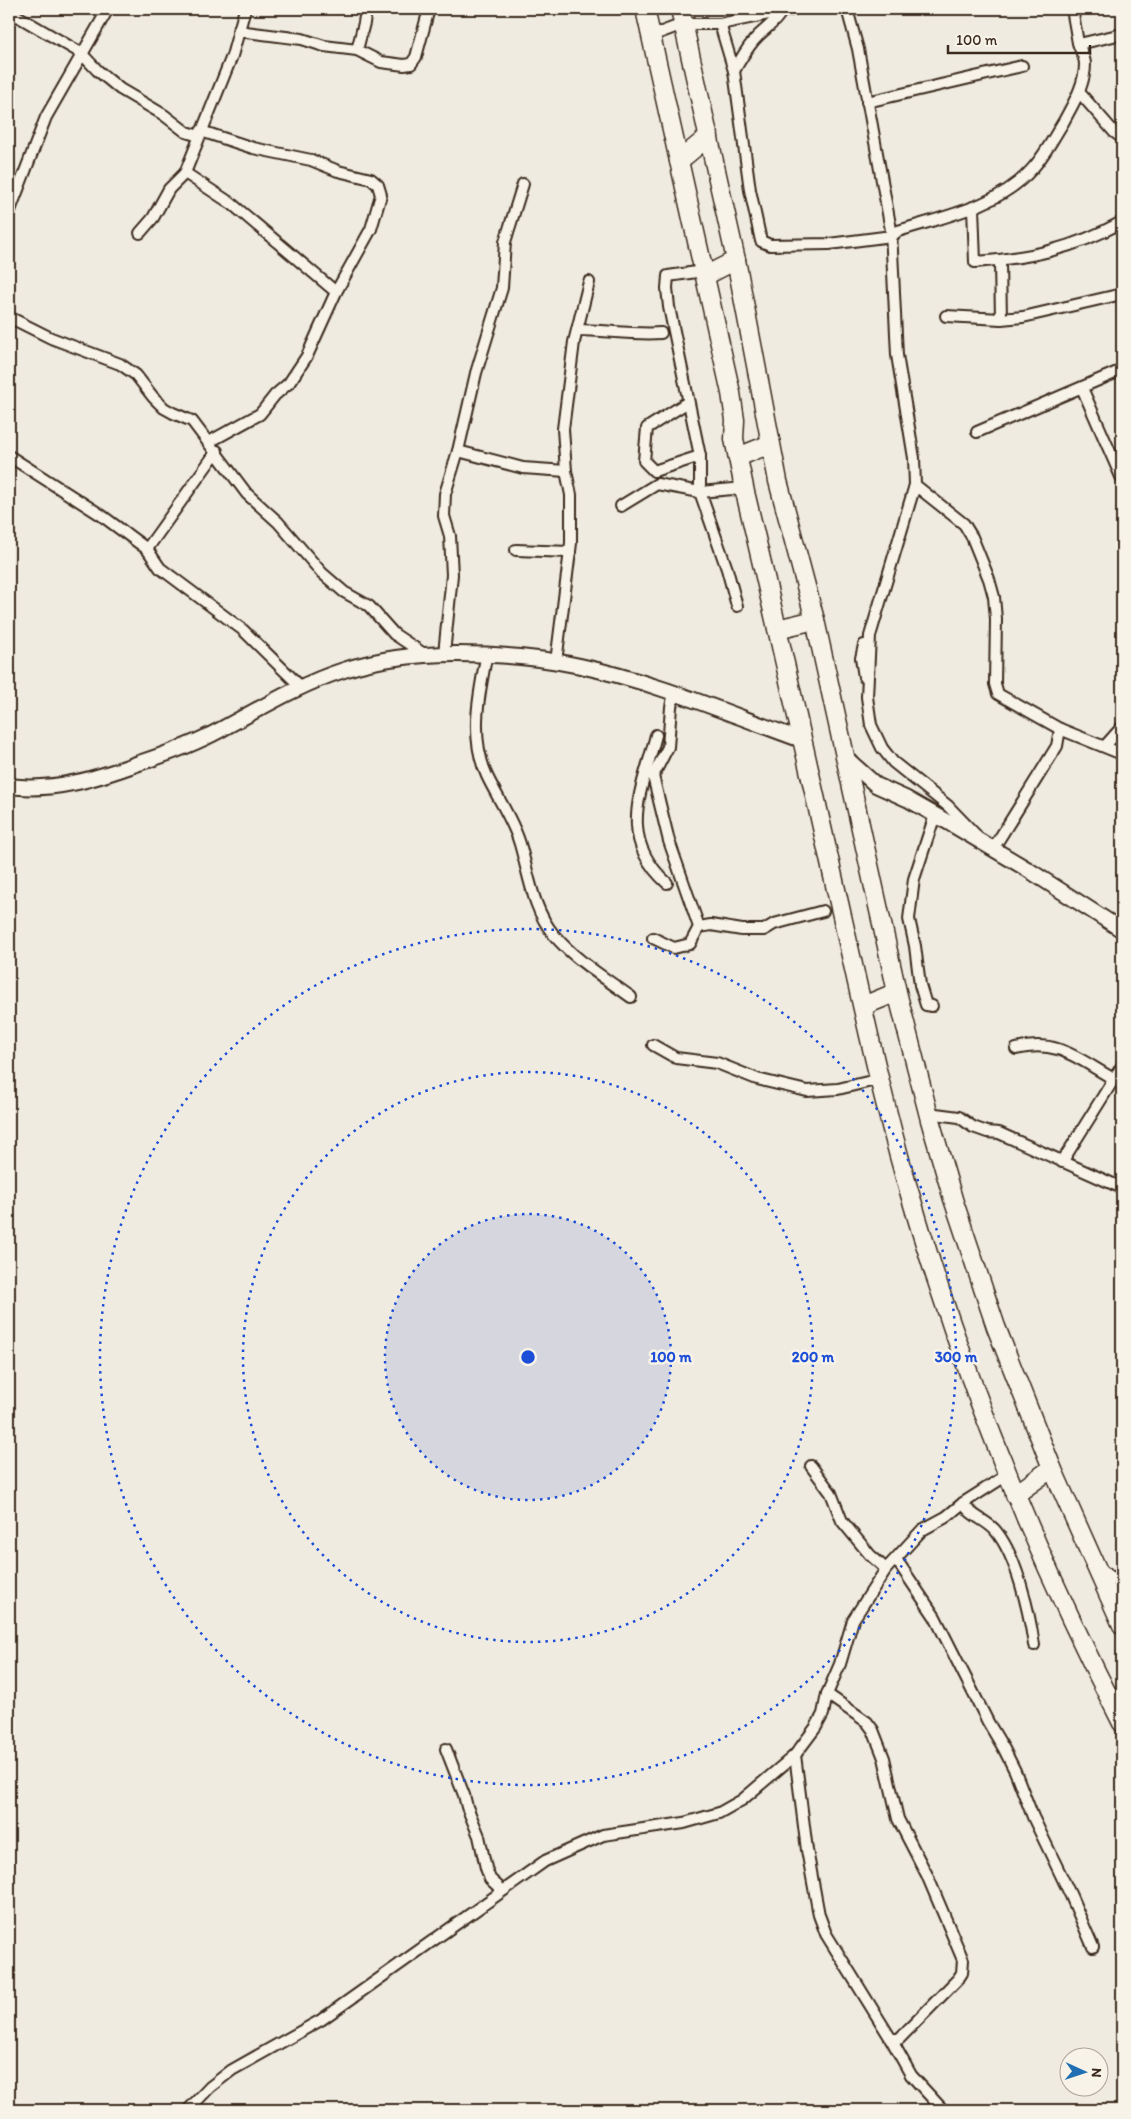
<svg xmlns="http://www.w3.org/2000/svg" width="1131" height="2119" viewBox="0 0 1131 2119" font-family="Itim,sans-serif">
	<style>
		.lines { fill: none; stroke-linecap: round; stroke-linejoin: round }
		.street-casing { stroke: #3b2a1e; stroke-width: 14 }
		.secondary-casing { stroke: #3b2a1e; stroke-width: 18 }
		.highway-casing { stroke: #3b2a1e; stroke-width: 21 }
		.street { stroke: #f7f3e8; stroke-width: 10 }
		.secondary { stroke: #f7f3e8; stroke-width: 14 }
		.highway { stroke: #f7f3e8; stroke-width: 18 }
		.ring { fill: none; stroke: #1d4ed8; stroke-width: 2.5; stroke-dasharray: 2.5 5 }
		.centre { fill: #1d4ed8; stroke: #f7f3e8; stroke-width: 2.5 }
		.ring-label { font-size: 15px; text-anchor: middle; font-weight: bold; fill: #1d4ed8; stroke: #f7f3e8; stroke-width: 5; stroke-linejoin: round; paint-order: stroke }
	</style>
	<rect width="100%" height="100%" fill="#efebe0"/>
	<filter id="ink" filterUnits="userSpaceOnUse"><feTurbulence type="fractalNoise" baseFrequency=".02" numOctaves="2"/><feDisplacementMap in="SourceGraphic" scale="10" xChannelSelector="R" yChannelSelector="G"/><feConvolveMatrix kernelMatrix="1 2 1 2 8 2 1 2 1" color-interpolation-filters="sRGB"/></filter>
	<g filter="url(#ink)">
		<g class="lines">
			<defs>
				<g id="street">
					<path d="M847,9l11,40 33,181 6,125 17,103 1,27 -45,151 -3,61 4,28 11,23 11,14 55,44 28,29"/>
					<path d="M9,13l10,4 62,36 16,17 23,19 44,26 22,17 13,4"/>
					<path d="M720,24l14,47 16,119 11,51 9,4 59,-1 63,-8 6,-5c45,-14 102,-25 134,-62 13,-14 22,-32 32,-48 9,-17 21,-36 21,-57 0,-7 -5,-14 -7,-21 -2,-12 -4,-23 -6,-34"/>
					<path d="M238,31l64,8 22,7 33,4 24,12 23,3 7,-1 5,-7 13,-48"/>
					<path d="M651,36l32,-12h37l74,-15"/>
					<path d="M1079,44l43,-10"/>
					<path d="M357,50l7,-27 2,-14"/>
					<path d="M734,71c7,-12 14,-26 25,-36 8,-8 16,-12 22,-23"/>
					<path d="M1079,92l35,40 8,6"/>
					<path d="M867,102l155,-36"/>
					<path d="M201,131l52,17 58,12 27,11 33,8 7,6 3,10 -10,34 -35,63 -29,64 -18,27 -14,12 -15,19 -51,28"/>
					<path d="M185,173l47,31 104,88"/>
					<path d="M973,207l2,55c55,-4 98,-13 147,-40"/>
					<path d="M9,213l37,-96 62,-108"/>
					<path d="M140,233l13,-15 16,-29 16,-16 47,-117 13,-47"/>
					<path d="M1000,262l1,57"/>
					<path d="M704,271l-36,5 -1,12 2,19 31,149v36l27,77 10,37"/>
					<path d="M946,316l55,3 22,-2 99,-23"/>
					<path d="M9,317l42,21 69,26 16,11 17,22 11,11 9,5 19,8 55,73 31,28 44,51 22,19 25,14 25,28 30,20"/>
					<path d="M577,330c28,0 56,5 84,3"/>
					<path d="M1082,388l40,91"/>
					<path d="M688,402l-41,26 -3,33 10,10 46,-15"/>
					<path d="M977,432l145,-62"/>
					<path d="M458,451l65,17 43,3"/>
					<path d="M9,456l92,59 46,34 70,-98"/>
					<path d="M914,491l1,-6 49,39 8,13 17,42 5,18 2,22 -1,65 3,10 62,35 62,25"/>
					<path d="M621,506l36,-22 43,8 33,-3 12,3"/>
					<path d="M147,549l13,19 83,62 58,57"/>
					<path d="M516,550l54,2"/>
					<path d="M487,653c-8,41 -18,84 0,123 11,23 26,44 33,68 9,31 13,66 34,91 21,25 51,43 77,62"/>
					<path d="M444,654l8,-79 -2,-39 -6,-20 1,-22 13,-43 18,-78 26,-85 3,-46 18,-58"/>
					<path d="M556,662l15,-119v-48l-5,-24 -3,-42 11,-87 15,-60"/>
					<path d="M864,677l-3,-19 3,-13"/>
					<path d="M656,735c-14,56 -40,102 11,148"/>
					<path d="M1105,746l17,-19"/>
					<path d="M993,849l64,-103 3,-17"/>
					<path d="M699,927l12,-2 31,5h22l10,-6 49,-13"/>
					<path d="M653,938l21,10 16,-4 9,-17 -30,-86 -16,-65 15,-29 3,-40 3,-14"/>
					<path d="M932,1006l-6,-1 -6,-20 -5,-39 -6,-27 5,-40 21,-64"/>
					<path d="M653,1045l23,13 41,5 40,16 50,12 31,-2 42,-10"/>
					<path d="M1016,1049c42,-11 63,11 98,30"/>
					<path d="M928,1113l31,4 14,10 14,5 12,1 123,55"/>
					<path d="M1062,1162l60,-96"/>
					<path d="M811,1466l20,27 11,28 28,34 16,14"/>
					<path d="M963,1503c7,13 22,16 32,27 22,26 34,81 39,115"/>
					<path d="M896,1559l39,58 53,105 16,27 11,22 18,46 38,79 22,51"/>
					<path d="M1101,1570l9,6 12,5"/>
					<path d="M827,1694l40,28 6,8 11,28 14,61 29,56 36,85 -1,13 -4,6 -59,60h-8"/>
					<path d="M446,1749l18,46 3,12 12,29 7,32 4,11 12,11"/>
					<path d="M795,1755l12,95 12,65 7,19 65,105 20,36 32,35"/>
					<path d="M188,2110l22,-23 22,-17 89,-50 224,-159 58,-26 81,-12 35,-10 23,-13 53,-45 21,-28 7,-13 4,-20 13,-30 13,-44 33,-51 36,-39 24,-13 17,-14 44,-28"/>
				</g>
				<g id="secondary">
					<path d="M847,759l29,26 31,14 44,25 76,45 95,61"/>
					<path d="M9,786c45,6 89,-8 130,-23 28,-9 55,-19 81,-33 41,-22 80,-46 124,-60 36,-12 74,-16 112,-16 42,0 83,3 124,12 76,16 149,48 222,74"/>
				</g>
				<g id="highway">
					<path d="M645,9l86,384 4,27 -1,19 11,53c34,141 65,283 97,424 20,88 39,178 64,265 54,187 127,369 216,542"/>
					<path d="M680,9l56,251 42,221 37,139 82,372 33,128 23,79 43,128 56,141 70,157"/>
					<path d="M679,161l30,-25"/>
					<path d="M705,276l31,-16"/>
					<path d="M738,457l32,-13"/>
					<path d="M777,629l38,-9"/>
					<path d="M863,1006l34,-14"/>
					<path d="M1015,1495l37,-27"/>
				</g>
			</defs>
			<use href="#street" class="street-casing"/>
			<use href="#secondary" class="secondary-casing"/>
			<use href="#highway" class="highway-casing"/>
			<use href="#street" class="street"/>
			<use href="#secondary" class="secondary"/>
			<use href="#highway" class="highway"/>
		</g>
	</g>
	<circle cx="528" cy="1357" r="143" fill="#1d4ed8" fill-opacity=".12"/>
	<g class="ring">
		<circle cx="528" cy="1357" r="143"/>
		<circle cx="528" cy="1357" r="285"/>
		<circle cx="528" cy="1357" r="428"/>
	</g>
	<circle cx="528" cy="1357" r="8" class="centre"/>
	<g class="ring-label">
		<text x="671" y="1362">100 m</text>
		<text x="813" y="1362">200 m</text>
		<text x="956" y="1362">300 m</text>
	</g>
	<rect width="1131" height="2119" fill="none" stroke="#f7f3e8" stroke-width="30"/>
	<rect x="15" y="15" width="1101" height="2089" fill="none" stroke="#3b2a1e" stroke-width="2" filter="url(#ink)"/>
	<g transform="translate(1084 2072) rotate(93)"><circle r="24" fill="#f7f3e8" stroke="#aca397"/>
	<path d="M0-4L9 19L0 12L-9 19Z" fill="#1f6fb2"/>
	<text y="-8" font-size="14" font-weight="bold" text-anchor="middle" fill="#3b2a1e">N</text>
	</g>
	<path d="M948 45v8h142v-8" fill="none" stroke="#3b2a1e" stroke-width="2.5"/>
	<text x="956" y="45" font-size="15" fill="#3b2a1e" stroke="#f7f3e8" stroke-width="4" paint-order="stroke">100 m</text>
</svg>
